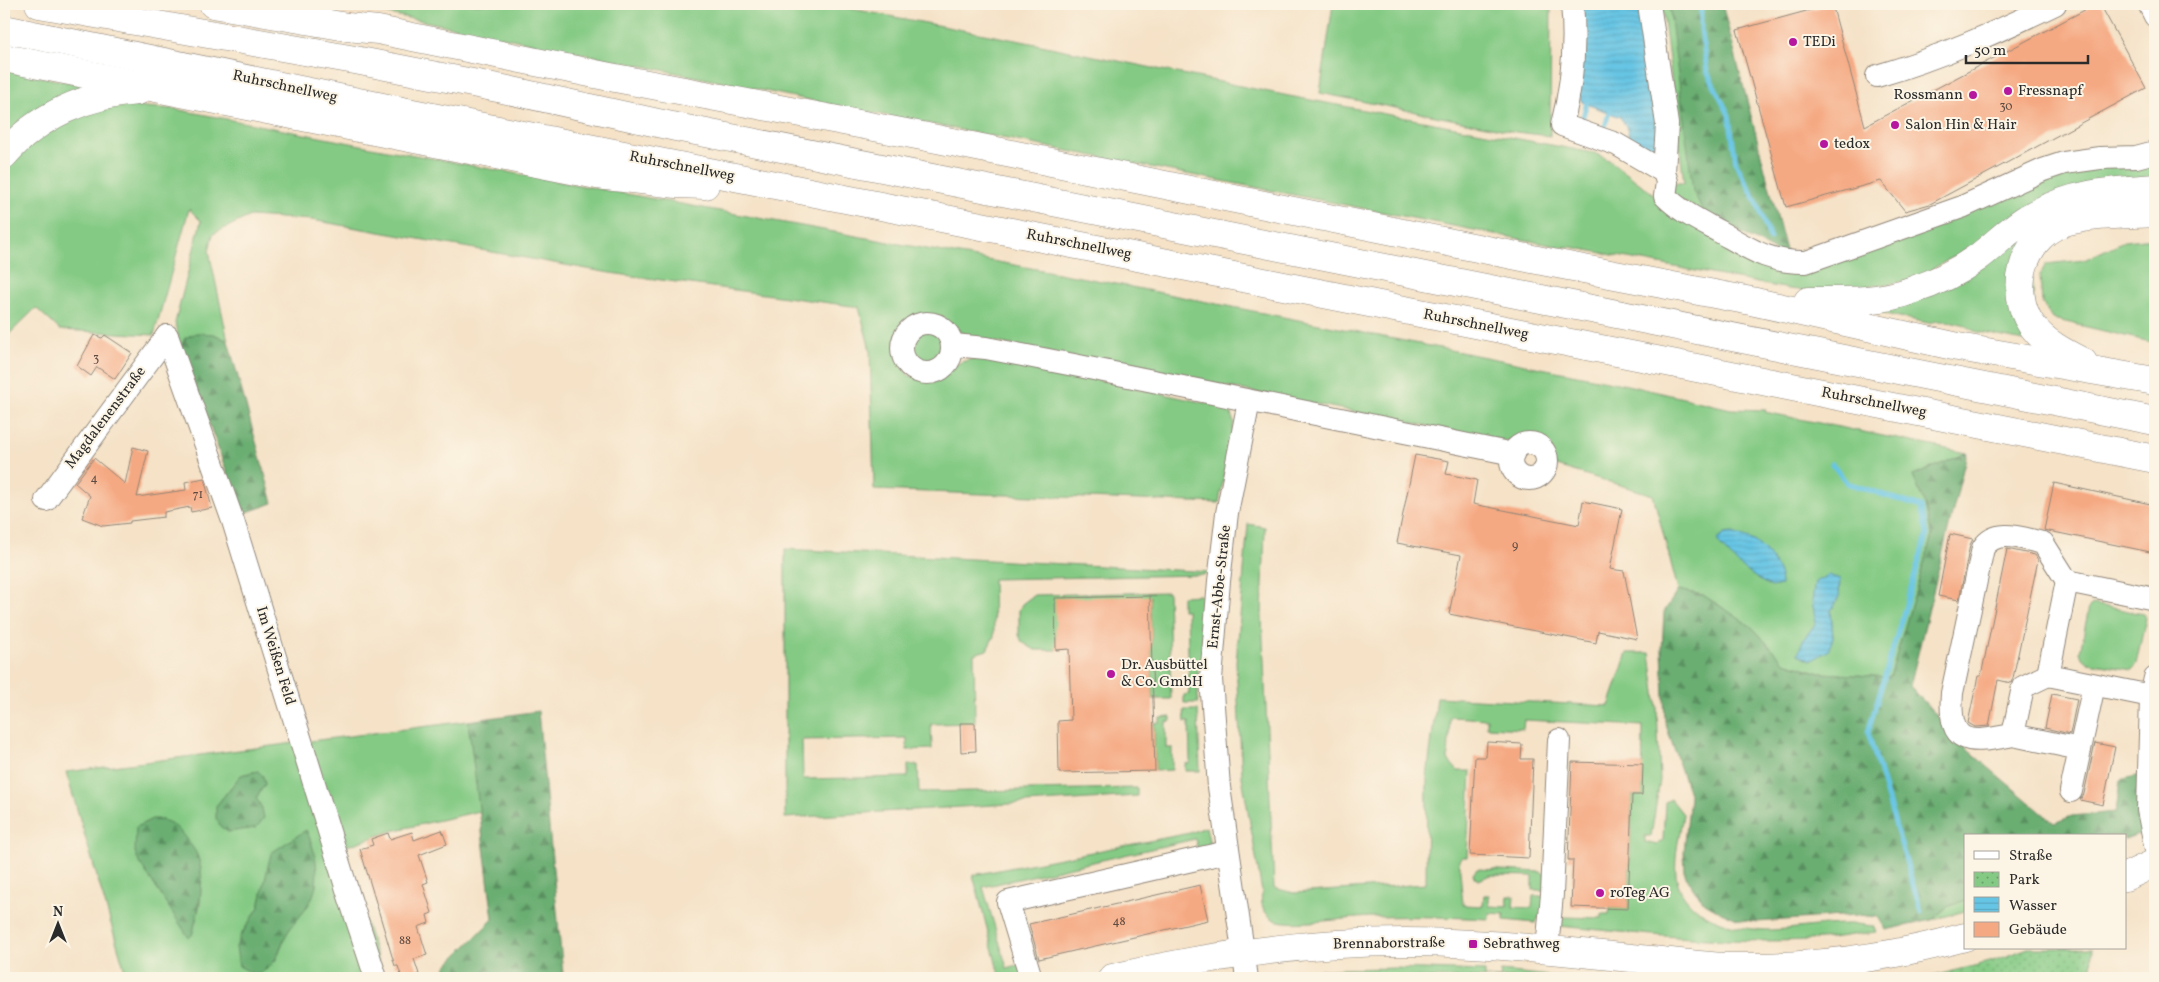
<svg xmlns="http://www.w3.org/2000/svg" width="2159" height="982" viewBox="0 0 2159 982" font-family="Vollkorn,serif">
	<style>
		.green { fill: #84ca84; stroke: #587a58; fill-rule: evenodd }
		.forest { fill: url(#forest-firs); stroke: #4b6c4e }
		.park { fill: url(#park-dots); stroke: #587a58 }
		.water { fill: url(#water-rules); stroke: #487888 }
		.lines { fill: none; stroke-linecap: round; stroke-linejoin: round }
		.stream { stroke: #66c5e4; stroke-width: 5 }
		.building { fill: #f5a982 }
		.minor-casing { stroke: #908679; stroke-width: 24 }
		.major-casing { stroke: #908679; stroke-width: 29 }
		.highway-casing { stroke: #908679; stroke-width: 29 }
		.minor { stroke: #fff; stroke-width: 22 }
		.major { stroke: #fff; stroke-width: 28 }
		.highway { stroke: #fff; stroke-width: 28 }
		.poi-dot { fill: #b5179e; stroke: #fcf5e5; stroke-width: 2 }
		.labels { text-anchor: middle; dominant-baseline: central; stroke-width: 4; stroke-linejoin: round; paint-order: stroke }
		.number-label { font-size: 12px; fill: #5e4a41 }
		.poi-label { font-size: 15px; fill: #2b2b2b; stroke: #fcf5e5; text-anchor: start }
		.street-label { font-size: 15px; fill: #2b2b2b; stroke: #fcf5e5 }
	</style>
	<defs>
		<pattern id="forest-firs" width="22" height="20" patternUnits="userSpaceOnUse" patternTransform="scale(1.25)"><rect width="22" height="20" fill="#6bae72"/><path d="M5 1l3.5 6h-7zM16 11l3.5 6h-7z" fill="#588e5e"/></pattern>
		<pattern id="park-dots" width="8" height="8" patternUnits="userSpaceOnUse" patternTransform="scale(1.25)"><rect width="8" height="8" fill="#84ca84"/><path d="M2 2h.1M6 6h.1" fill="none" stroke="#6ca46c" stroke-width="1.8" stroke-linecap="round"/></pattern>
		<pattern id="water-rules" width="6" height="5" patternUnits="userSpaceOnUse" patternTransform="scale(1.25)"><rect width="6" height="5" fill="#66c5e4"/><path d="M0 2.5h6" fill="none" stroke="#59a9c4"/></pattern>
	</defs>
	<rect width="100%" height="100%" fill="#fcf5e5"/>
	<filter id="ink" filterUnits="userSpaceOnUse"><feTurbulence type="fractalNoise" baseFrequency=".02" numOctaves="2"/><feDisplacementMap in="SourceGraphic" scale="10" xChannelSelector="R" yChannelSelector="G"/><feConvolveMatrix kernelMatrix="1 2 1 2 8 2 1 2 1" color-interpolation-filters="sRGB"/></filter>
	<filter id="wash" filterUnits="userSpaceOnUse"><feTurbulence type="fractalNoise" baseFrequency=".0096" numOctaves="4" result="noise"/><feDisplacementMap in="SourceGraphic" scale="20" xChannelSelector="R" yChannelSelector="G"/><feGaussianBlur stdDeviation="1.12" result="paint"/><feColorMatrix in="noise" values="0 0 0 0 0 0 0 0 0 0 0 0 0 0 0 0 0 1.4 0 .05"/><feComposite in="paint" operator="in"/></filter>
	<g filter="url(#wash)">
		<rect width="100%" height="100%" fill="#f5e2c7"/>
		<g class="green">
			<path d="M340,4h486l200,38 263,54 305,57 15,7 68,52 114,55 253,-90 111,-18v21l-159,53 -85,48 -91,11 -31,-3 -218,-42h-10l-718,-140z"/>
			<path d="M1333,4h218l-1,132 -34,-4 -196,-39z"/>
			<path d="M1662,4h7l1,4 34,205 -31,-17v-13h11z"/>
			<path d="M4,70l85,16 -85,54z"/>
			<path d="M130,106l45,3 196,38 725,133 531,105 104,24 35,1 -1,2 202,41 -54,23 12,29 7,31 -42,141 -69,-4 -37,-11 -32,-35 -49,-32 -25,-5 -25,-95 -100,-30 -2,-17c-15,-11 -28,-11 -45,-7l-536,-104 -20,-12 -22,-8 -21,6 -12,17 2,18 11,17 21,6 32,-19 24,-6 244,52 5,15 -15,80 -345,-13 -4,-140 -11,-43 -249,-34 -298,-53 -62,-4 -37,18 -4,17 19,90 -14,-7 -33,13 -6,-24 26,-102 -12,-12 -35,126 -94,-5 -24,-22 -32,31v-166l15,-20 25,-22 45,-21zM1839,597l-8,14 2,27 -21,22 -14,-6 18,-31z"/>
			<path d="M2036,220l-8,19 10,105 -64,-13c-11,-10 -32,-12 -46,-8l-66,-14z"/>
			<path d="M2155,238v105l-102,-24 -11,-16 -2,-28 6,-11 38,-4 40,-19z"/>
			<circle cx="927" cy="348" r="17"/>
			<path d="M1248,524l17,3 -3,89 12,272 20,5 132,-9 1,-107 10,-80 172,9 18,-53h23l7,55 3,72 -9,56h-6v6l12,3 6,-5 2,-38 6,-3 12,15c-3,20 -9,41 -7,61 6,42 58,55 94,55 34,-1 69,-10 103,-4l3,6c-22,2 -45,7 -68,8 -83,4 -166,-6 -249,-14l4,-9 39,1v-4h7l1,-6 18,1 4,-114h10l1,-69 -119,-6 -1,9 -36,-2v-8l-37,-2 -2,43 10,11h13l-4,86h-5l-3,3 4,45 20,1 1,-11h5v11l18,1 1,-11h6l-1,11 19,1 1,-12h12v14l-10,13 -31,-3v-6l-15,-1v6c-39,-2 -77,-3 -115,-2 -22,0 -82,10 -99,3 -12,-6 -15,-16 -13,-28l-20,-115 -6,-114z"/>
			<path d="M785,549l427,23 -10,3 -209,4 1,57 -7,14 -13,4 1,69 -44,1 1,25 -25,1v-12l-105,2 1,39 105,-2v-12h10l1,27 218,-4v8l-352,22z"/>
			<path d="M1168,592l3,107h-18l-3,-103 -94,54h-21l-13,-8 -3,-7v-25l3,-6 12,-9z"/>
			<path d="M1200,595l8,7 -2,47 -8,16v38h-14v-8l5,-1 -2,-84h-5v-14z"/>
			<path d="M2093,604l50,10 3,4 -10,46 -4,6 -44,-7 -6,-5 -2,-6 9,-45z"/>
			<path d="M1184,710h14l2,61h-15v-7l5,-1 -1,-41h-4z"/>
			<path d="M1171,717v4l-5,1v26h6v22l-17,1 -1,-48 6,-1v-4z"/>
			<path d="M468,721l12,90 -88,20 -51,17 43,130h-257l-61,-206zM258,771l7,13 -9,14 -40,8 25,-31zM312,844l4,41 -7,18 -22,29 -12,30 -35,-26 19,-29zM201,868l-1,36 -8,31z"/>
			<path d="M1206,827l4,18 -12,5 -3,-11 -212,48 24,81 15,-4 3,12 -8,2h-17l-27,-103 217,-42z"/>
			<path d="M1477,869l64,3 4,2 1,16h-13v-14l-43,-1 -11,5 -4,-2 -2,-4z"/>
			<path d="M1965,900v11l-33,9 15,-13z"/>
			<path d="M1394,968l91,3v6l15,1 1,-7 71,7h-291c18,-11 89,-9 113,-10z"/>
		</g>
		<g class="forest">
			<path d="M1669,4h53l66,254 -84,-45 -11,-22z"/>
			<path d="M196,333l18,1 14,7 45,162 -31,11 -61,-167 4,-9z"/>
			<path d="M1967,453l-57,233 59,65 85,72 18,-7 44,-4 4,-32 35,-9v57l-30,11v-3h-160v64l-18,7 -15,13 -46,10 -8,-13 -23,-2 -98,7 -20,-3 -18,-8 -14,-8 -11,-13 -9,-16 -1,-23 6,-54 -25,-75 -3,-72 2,-38 14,-22 25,5 49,32 32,35 36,11 70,4 42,-141 -7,-31 -12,-29z"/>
			<path d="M538,711l25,263 -23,4h-96l2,-12 47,-47 -25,-198z"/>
			<path d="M258,771l5,5 2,8 -9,14 6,10 2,10 -8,10 -28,4 -7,-5 -5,-9v-12l25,-31z"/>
			<path d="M152,819c17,0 24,6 34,20 4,5 9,11 11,16 10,22 1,58 -5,80l-3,3 -51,-78 -3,-8 1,-25z"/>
			<path d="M306,830c11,22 16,52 3,74 -6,10 -15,18 -21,28 -12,19 -8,34 -33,43l-16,-9 -3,-19 4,-10 19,-30 12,-54z"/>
		</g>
		<path class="park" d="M2028,948h64l-1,30h-166l65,-16z"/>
		<g class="water">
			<path d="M1580,4h62l20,122 -7,19 -10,3 -11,-2 -5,-8 -2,-10 -7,-11 -38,-15 -5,-11z"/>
			<path d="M1733,533c7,3 16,5 22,9 13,10 26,27 26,43l-9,2c-20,-10 -43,-28 -55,-47l8,-6z"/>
			<path d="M1828,575l12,4 -1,18 -8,14 2,27 -5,13 -16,9 -14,-6 5,-14 13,-17 -4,-22 3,-19z"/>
		</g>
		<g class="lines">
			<g class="stream">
				<path d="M1698,4l3,5v21l6,41 22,44 7,48 21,40 13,36"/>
				<path d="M1582,120l6,-21"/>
				<path d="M1604,129l7,-22"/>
				<path d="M1832,464l15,19 74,24 6,27 -59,198 53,180"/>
			</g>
		</g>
		<g id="blocks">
			<g class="building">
				<path d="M1832,4l33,122 231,-122h4l46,84 -216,116 -25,7 -24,-30 -95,26 -49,-177z"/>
				<path d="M94,335l8,3 3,-3 27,18 -17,26 -18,-12 -6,9 -14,-10z"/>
				<path d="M133,447l15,4 -11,46 49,-7 -1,-8 19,-4 8,30 -21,4 -1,-5 -26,5v5l-34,4v2l-27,3 -21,-8 8,-22 -15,-13 19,-25 31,26z"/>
				<path d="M1415,455l34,6 -3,13 31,6 -4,24 106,21 4,-24 39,8 -12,60 14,2 13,68 -39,-8 -2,12 -147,-29 12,-59 -64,-12z"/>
				<path d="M2054,483l101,22v48l-111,-23z"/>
				<path d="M1950,534l23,5 -3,6 -11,55 -21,-4z"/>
				<path d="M2007,549l28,6 3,5 -25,118 -2,5 -13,-3 -9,46 -14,1 -7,-4 10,-47h3z"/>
				<path d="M1150,596l5,175 -96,2 -1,-52 13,-1 -2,-71 -13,1 -1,-52z"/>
				<path d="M2052,694l25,5 -7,35 -25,-6z"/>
				<path d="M960,723h15l1,28 -15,1z"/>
				<path d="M1487,742l35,2 -1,15h12l-4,99 -59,-3 5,-98h11z"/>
				<path d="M2095,743l20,4 -12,58 -23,-5 4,-6z"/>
				<path d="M1572,762l71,2 -1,31h-10l-4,114 -57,-2 2,-47h-5z"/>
				<path d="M442,830l5,14 -28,11 9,27 -5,2 9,29 -5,2 2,8 -11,4 9,28 -13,4 5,15 -3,1v3h-14l-4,-12h-3l-35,-117 13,-4 -2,-6 17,-6 2,6 22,-7 2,8z"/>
				<path d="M1200,885l8,35 -169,39 -10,-35z"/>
			</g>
		</g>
	</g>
	<g filter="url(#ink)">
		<use href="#blocks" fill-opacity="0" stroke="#908679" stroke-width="1"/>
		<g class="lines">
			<defs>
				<g id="minor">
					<path d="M1572,4c4,40 0,82 -10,121l54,19 48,28"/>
					<path d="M1649,4l18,120 -3,48 3,10 -2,14c16,16 35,25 55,36 30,17 49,31 86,30l156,-55 81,-37 21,-7 36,-5 36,-1 19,-5"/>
					<path d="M2149,4l6,12"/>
					<path d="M1877,76c62,-18 120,-44 178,-72"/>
					<circle cx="927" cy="348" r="25"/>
					<path d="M167,336l66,185 116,375 27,82"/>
					<path d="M953,345l33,3 93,18 434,88"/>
					<circle cx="1529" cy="461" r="18"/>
					<path d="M46,500l121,-164"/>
					<path d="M2155,599l-88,-18 -19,94 103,21 4,-18"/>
					<path d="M2048,675l-25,12 -10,48 67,14"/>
					<path d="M2151,696l-3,114 7,35"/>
					<path d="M2013,735c-43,8 -65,13 -61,-42l31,-145c13,-21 41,-9 60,-5l24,38"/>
					<path d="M2071,791l23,-106"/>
					<path d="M1547,950l5,-56 7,-154"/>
					<path d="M1031,978l-23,-76 219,-50"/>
					<path d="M1247,978l-28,-191 -8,-108 8,-98 8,-68 22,-112"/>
				</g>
				<g id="major">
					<path d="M2125,877l30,-14"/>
					<path d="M1112,978c117,-28 239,-41 360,-34 63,3 126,11 189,17 23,2 47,6 69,6 80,1 159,-9 235,-30"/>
				</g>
				<g id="highway">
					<path d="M39,4l316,56 148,29 173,38 1479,294"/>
					<path d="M213,4l134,23 31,3 232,47 312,59 625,126 204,39 207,46 197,34"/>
					<path d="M4,29l393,81 1758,349"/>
					<path d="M4,58l593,117 80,9 28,1"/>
					<path d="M4,155c33,-39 83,-61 134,-64"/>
					<path d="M1808,301c35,0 70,2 105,-11 22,-7 44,-18 64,-32 18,-13 34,-31 54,-42 41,-23 78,-25 124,-28"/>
					<path d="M2083,362c-18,-9 -40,-20 -52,-38 -22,-32 -9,-85 29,-100 23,-10 69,-9 95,-11"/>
				</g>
			</defs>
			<use href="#minor" class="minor-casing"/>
			<use href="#major" class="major-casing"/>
			<use href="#highway" class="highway-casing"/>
			<use href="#minor" class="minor"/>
			<use href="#major" class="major"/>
			<use href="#highway" class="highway"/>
		</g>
	</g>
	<g class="poi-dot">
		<circle cx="1793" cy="42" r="5"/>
		<circle cx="2008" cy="91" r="5"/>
		<circle cx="1973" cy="95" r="5"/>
		<circle cx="1895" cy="125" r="5"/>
		<circle cx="1824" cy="144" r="5"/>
		<circle cx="1111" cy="674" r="5"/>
		<circle cx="1600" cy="893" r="5"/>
		<rect x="1468" y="939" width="10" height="10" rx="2.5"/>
	</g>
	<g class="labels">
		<g class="number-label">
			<text x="2006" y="107">30</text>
			<text x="96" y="359">3</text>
			<text x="94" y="479">4</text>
			<text x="198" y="495">71</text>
			<text x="1515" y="546">9</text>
			<text x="1119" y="922">48</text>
			<text x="405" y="941">88</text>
		</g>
		<g class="poi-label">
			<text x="1803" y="42">TEDi</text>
			<text x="2018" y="91">Fressnapf</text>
			<text x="1963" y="95" text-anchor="end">Rossmann</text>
			<text x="1905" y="125">Salon Hin &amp; Hair</text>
			<text x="1834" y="144">tedox</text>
			<text x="1121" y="665">Dr. Ausbüttel<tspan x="1121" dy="17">&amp; Co. GmbH</tspan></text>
			<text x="1610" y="893">roTeg AG</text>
			<text x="1483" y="944">Sebrathweg</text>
		</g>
		<g class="street-label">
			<text transform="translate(285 87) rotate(12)">Ruhrschnellweg</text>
			<text transform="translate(682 167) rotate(11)">Ruhrschnellweg</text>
			<text transform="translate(1079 245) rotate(11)">Ruhrschnellweg</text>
			<text transform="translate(1476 325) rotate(11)">Ruhrschnellweg</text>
			<text transform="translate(1874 403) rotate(11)">Ruhrschnellweg</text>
			<text transform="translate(106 418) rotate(-53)">Magdalenenstraße</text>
			<text transform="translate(1220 587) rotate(-84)">Ernst-Abbe-Straße</text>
			<text transform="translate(275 656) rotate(73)">Im Weißen Feld</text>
			<text transform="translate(1389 944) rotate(-1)">Brennaborstraße</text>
		</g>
	</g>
	<rect width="2159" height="982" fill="none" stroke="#fcf5e5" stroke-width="20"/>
	<rect x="1964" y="834" width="162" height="115" fill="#fcf5e5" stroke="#a8a49b"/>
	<rect x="1974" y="851" width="25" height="8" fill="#ffffff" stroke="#a8a49b"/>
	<text x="2009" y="860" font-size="15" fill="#2b2b2b">Straße</text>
	<rect x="1974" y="872" width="25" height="15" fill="url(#park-dots)" stroke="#a8a49b"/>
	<text x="2009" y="884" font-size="15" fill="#2b2b2b">Park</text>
	<rect x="1974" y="897" width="25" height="15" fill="url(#water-rules)" stroke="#a8a49b"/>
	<text x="2009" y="910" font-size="15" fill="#2b2b2b">Wasser</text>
	<rect x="1974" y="922" width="25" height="15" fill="#f5a982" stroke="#a8a49b"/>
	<text x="2009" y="934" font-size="15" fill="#2b2b2b">Gebäude</text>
	<g transform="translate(58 924)" stroke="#fcf5e5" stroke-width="4" paint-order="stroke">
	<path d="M0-4L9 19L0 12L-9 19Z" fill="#2b2b2b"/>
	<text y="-8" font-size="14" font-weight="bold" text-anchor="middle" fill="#2b2b2b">N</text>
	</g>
	<path d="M1966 55v8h122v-8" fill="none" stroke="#2b2b2b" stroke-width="2.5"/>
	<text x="1974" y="55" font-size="15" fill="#2b2b2b" stroke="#fcf5e5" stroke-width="4" paint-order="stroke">50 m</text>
</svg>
